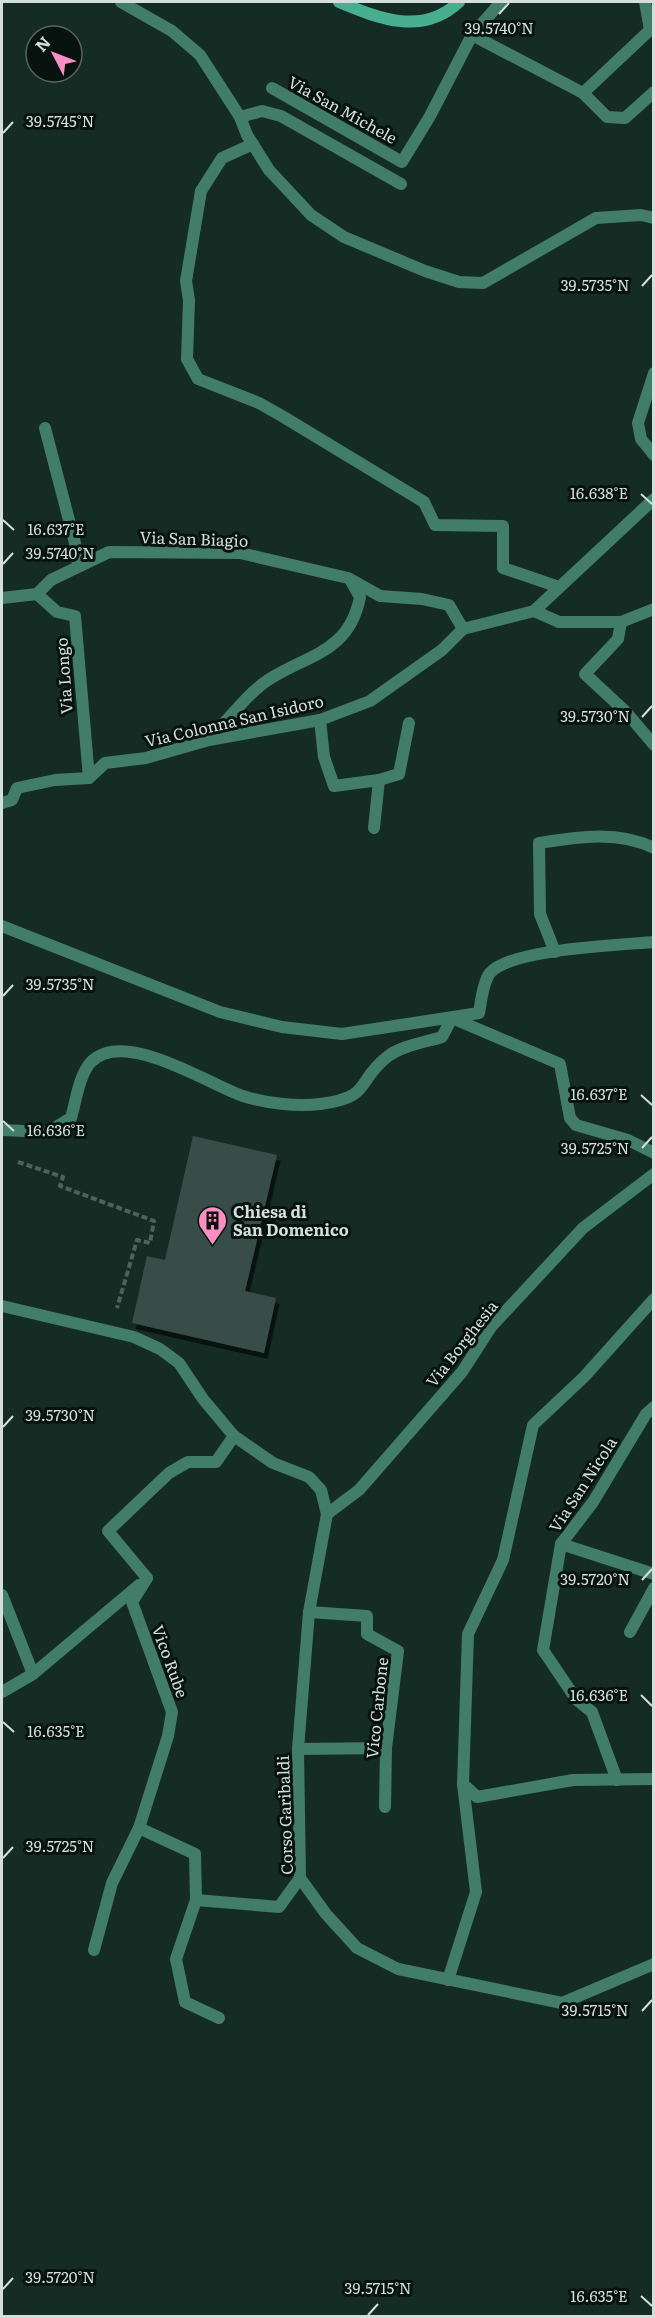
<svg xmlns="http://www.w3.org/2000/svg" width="655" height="2318" viewBox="0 0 655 2318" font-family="Literata,serif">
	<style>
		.building { fill: #374e46; filter: url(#shadow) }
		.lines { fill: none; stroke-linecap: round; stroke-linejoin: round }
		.path { stroke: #4e625b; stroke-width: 4; stroke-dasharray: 6 3; stroke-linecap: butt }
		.service { stroke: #417d69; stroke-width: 12 }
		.minor { stroke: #417d69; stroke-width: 12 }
		.secondary { stroke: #47af8f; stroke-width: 12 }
		.ticks { fill: none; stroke: #d2dfda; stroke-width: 2 }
		.labels { text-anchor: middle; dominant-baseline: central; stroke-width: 6; stroke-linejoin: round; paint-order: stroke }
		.street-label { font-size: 16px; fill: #d2dfda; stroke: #08120e }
		.poi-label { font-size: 16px; font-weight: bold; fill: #d2dfda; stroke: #08120e; text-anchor: start }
		.ticks-label { font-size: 15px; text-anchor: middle; fill: #d2dfda; stroke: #08120e; stroke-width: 6; stroke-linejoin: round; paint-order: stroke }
	</style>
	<defs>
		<filter id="shadow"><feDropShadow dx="3.5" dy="6" stdDeviation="0" flood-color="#0009"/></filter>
	</defs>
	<rect width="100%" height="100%" fill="#152c24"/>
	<path class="building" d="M193,1136l84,19 -32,136 31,7 -12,55 -132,-30 15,-67 18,4z"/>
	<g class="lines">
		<path class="path" d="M18,1162l45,15 -3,9 94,35 -4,22 -13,-3 -20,68"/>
		<path class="service" d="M240,117l22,-6 19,5 120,68"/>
		<g class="minor">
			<path d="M121,2l51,29 28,24 40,62 7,18 22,35 42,45 33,22 81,34 34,11 24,1 113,-65 45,-3 13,3"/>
			<path d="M472,35l29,-33"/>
			<path d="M272,88l130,74 28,-46 42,-81 111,58 67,-63 -5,-28"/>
			<path d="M583,93l24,24 18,1 29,-26"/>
			<path d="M253,144l-31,14 -21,33 -15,90 3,19 -2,59 11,20 61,24 23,13 142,86 11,23 68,1v42l56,19"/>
			<path d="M654,373l-16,50 3,16 13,16"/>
			<path d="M45,428l31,119 2,19"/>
			<path d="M37,594l20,18 18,4 14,162"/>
			<path d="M2,598l35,-4 14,-14 58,-28 131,1 108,25 32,18 42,3 27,6 14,24 71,-18 120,-112"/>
			<path d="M534,611l25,11h62l33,-13"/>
			<path d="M621,622l-3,17 -33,35 42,39 27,32"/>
			<path d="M320,720l4,37 10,29 45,-6 20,-6 10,-51"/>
			<path d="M209,740c17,-18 39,-47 59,-60 40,-26 81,-27 92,-83l-9,-16"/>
			<path d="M2,803l10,-3 5,-12 38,-8 34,-2 16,-15 41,-5 63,-18 111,-20 50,-19 72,-51 21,-21"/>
			<path d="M374,828l5,-48"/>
			<path d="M2,926l218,86 62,15 60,7 137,-21c2,-11 4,-31 11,-40 20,-24 130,-28 164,-31"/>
			<path d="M555,952l-15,-38 -1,-71c38,-6 79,-13 115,5"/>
			<path d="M2,1130l46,2 23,-14c5,-17 8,-43 20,-56 33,-34 117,22 152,34 22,7 54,11 77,8 53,-7 35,-22 67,-47 13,-11 39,-15 55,-20l10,-19 108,46 10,54 6,7 52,15 26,13"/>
			<path d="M654,1299l-70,78 -51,48 -30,135 -35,74 -5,150 14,13 96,-17 81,-1"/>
			<path d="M2,1306l132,31 26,12 19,14 24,36 31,37 39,27 36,14 12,13 6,24 -18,98 -11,137 2,129 26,36 31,34 41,21 164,34 92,-39"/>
			<path d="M327,1514l32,-24 103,-118 29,-45 92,-99 71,-54"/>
			<path d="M561,1544l93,30"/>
			<path d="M147,1578l-39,-47 61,-58 19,-11h28l18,-26"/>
			<path d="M2,1595l31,79"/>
			<path d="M309,1612l58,4v18l31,17 -12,97 -1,59"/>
			<path d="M630,1632l24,-44"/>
			<path d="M2,1692l31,-18 106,-89"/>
			<path d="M298,1749l88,-1"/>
			<path d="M617,1780l-25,-68 -16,-13 -33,-49 18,-106 32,-42 53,-88 8,-7"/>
			<path d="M139,1828l56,26 1,46 -20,59 9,43 34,16"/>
			<path d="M196,1900l83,7 21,-29"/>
			<path d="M94,1950l18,-67 27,-55 29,-92 4,-24 -40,-110 15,-24"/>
			<path d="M448,1980l28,-88 -13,-108"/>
		</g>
		<path class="secondary" d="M339,2c41,17 84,34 120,0"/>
	</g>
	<path class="ticks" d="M499,14l10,-11M3,133l10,-11M642,286l10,-11M641,494l11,10M3,520l11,10M3,564l10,-11M642,717l10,-11M3,996l10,-11M641,1095l11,10M3,1121l11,10M642,1148l10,-11M3,1427l10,-11M642,1580l10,-11M641,1695l11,11M3,1722l11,10M3,1858l10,-11M642,2011l10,-11M3,2289l10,-11M641,2296l11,10M368,2315l10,-11"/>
	<defs>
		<symbol id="building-pin" viewBox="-11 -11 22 30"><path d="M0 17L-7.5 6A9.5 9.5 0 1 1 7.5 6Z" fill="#fb8fc4" stroke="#08120e"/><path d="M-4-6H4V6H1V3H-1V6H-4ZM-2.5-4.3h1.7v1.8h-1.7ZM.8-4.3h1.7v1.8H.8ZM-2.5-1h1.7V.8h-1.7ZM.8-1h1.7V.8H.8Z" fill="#111"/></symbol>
	</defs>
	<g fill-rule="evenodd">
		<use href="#building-pin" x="196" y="1204" width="33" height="45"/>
	</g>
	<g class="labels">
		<g class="street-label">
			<text transform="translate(343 109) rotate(29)">Via San Michele</text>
			<text transform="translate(194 538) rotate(2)">Via San Biagio</text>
			<text transform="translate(63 676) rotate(-94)">Via Longo</text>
			<text transform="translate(234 720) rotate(-13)">Via Colonna San Isidoro</text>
			<text transform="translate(461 1343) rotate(-52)">Via Borghesia</text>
			<text transform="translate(582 1484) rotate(-57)">Via San Nicola</text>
			<text transform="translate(171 1661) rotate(70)">Vico Rube</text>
			<text transform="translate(376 1708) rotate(-84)">Vico Carbone</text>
			<text transform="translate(284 1815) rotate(-92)">Corso Garibaldi</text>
		</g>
		<g class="poi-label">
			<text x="233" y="1211">Chiesa di<tspan x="233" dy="18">San Domenico</tspan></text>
		</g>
	</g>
	<g class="ticks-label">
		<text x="499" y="34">39.5740°N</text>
		<text x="60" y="127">39.5745°N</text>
		<text x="595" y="291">39.5735°N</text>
		<text x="599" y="499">16.638°E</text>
		<text x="56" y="535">16.637°E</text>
		<text x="60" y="559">39.5740°N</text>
		<text x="595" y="722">39.5730°N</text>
		<text x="60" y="990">39.5735°N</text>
		<text x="599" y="1100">16.637°E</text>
		<text x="56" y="1136">16.636°E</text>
		<text x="595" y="1154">39.5725°N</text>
		<text x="60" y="1421">39.5730°N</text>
		<text x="595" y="1585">39.5720°N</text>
		<text x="599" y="1701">16.636°E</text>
		<text x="56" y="1737">16.635°E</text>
		<text x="60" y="1852">39.5725°N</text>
		<text x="595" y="2016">39.5715°N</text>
		<text x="60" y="2283">39.5720°N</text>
		<text x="378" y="2294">39.5715°N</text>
		<text x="599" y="2302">16.635°E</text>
	</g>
	<rect width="655" height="2318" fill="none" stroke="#d2dfda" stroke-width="6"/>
	<g transform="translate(54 54) rotate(312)"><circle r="28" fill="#08120e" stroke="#596460" stroke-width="1.5"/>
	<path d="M0-4.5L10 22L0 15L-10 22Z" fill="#fb8fc4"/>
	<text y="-9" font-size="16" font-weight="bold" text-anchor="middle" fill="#d2dfda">N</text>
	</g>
</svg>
